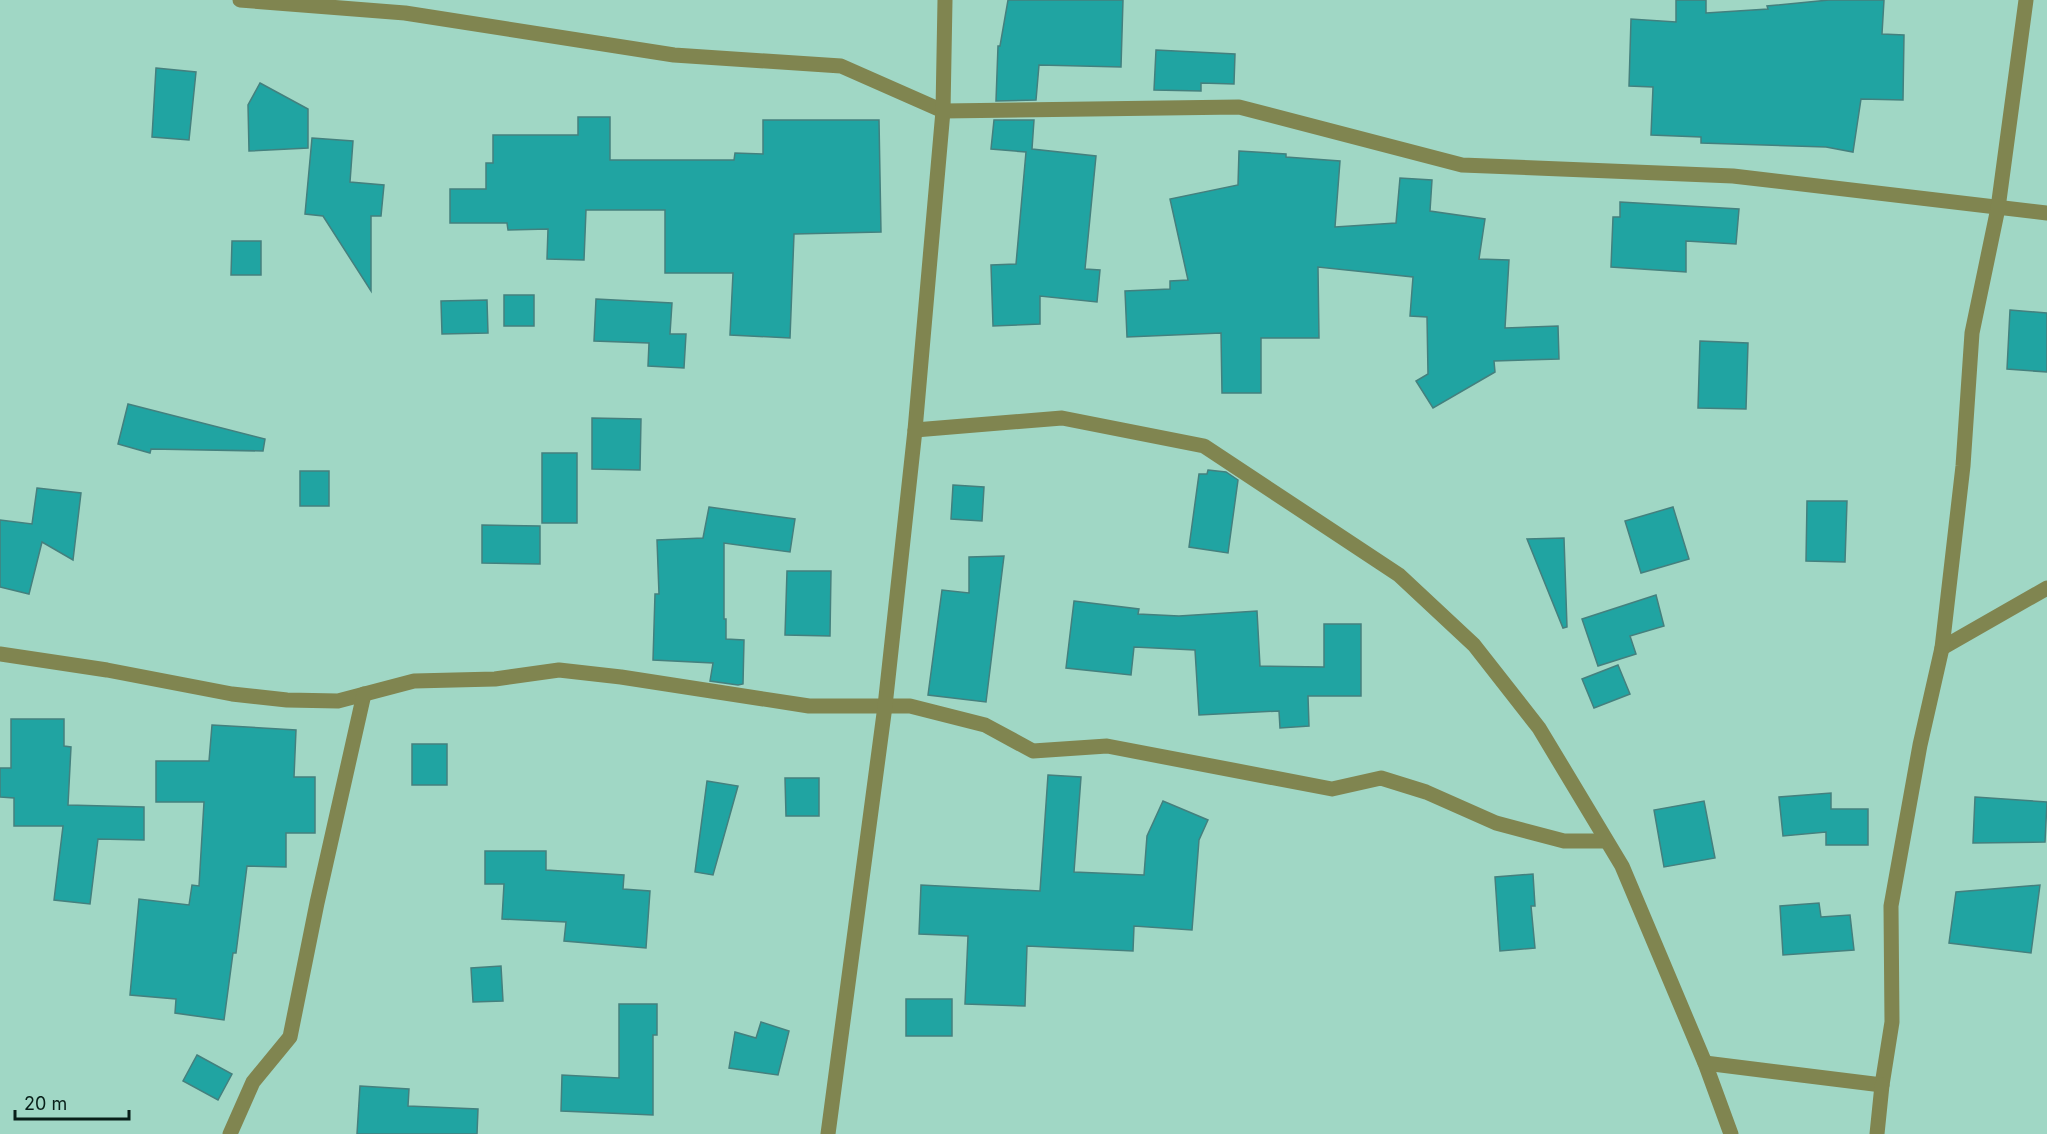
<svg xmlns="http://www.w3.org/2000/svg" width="2047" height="1134" viewBox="0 0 2047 1134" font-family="Inter,sans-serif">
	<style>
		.building { fill: #20a4a2; stroke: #44807e; stroke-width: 1.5 }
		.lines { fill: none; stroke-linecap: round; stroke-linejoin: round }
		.minor { stroke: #808550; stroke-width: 15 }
		.tertiary { stroke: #808550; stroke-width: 15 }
	</style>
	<rect width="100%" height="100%" fill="#a0d7c5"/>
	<g class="building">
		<path d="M1008,0h115l-2,67 -82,-2 -3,35 -40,1 2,-55h2z"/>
		<path d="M1676,0h30v13l62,-4 -1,-3 62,-6h55l-2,34 22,1 -1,65 -42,-1 -8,53 -27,-5 -125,-4v-6l-50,-2 2,-48 -24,-1 2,-67 45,3z"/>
		<path d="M1156,50l79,4 -1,30 -33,-1v8l-47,-1z"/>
		<path d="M156,68l40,4 -7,68 -37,-3z"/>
		<path d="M260,83l48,26v39l-59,3 -1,-46z"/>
		<path d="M578,117h32v43h124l1,-7 28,1v-34h116l2,112 -87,2 -4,104 -60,-3 3,-62h-68v-63h-79l-2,50 -37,-1 1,-30 -40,1 -1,-7h-57v-34h36v-26h7v-28h85z"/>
		<path d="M994,120h40l-2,29 64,7 -11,113 15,1 -3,32 -57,-6v28l-47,2 -2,-61 25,-1 10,-112 -35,-3z"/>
		<path d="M312,138l41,3 -3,41 34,3 -3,31h-10v75l-48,-75 -18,-2z"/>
		<path d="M1239,151l47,3v3l54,4 -5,66 61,-4 4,-45 32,2 -2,31 55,8 -6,40 30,1 -4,68 53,-2 1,33 -65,2 1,11 -62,36 -17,-27 12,-7 -1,-57 -17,-1 3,-39 -95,-10 1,71h-58v55h-39l-1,-60 -94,4 -2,-46 45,-2v-8l18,-1 -18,-81 68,-14z"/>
		<path d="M1620,202l119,7 -3,35 -50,-3v31l-75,-5 2,-50h7z"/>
		<path d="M232,241h29v34h-30z"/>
		<rect x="504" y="295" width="30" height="31"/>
		<path d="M596,299l76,4 -2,31h16l-2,34 -36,-2 1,-23 -55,-2z"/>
		<path d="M487,300l1,33 -46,1 -1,-33z"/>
		<path d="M2010,310l37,3v59l-40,-3z"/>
		<path d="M1700,341l48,2 -2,66 -48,-1z"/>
		<path d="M128,404l137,35 -2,12 -112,-2 -1,4 -32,-9z"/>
		<path d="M592,418l49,1 -1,51 -48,-1z"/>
		<rect x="542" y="453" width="35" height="70"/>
		<path d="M1208,470l18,2 12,8 -10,73 -39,-6 10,-73h8z"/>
		<rect x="300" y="471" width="29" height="35"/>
		<path d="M953,485l31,2 -2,34 -31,-2z"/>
		<path d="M37,488l44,5 -8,67 -31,-18 -13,52 -29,-7v-67l32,4z"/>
		<path d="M1807,501h40l-2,61 -39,-1z"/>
		<path d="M709,507l86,12 -5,33 -66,-9v76h2v20l18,1 -1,44 -5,1 -28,-4 3,-18 -60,-3 2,-66h4l-2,-54 46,-2z"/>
		<path d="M1673,507l16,52 -48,14 -16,-52z"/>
		<path d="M482,525l58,1v38l-58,-1z"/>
		<path d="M1564,538l3,89 -4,1 -36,-89z"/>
		<path d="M1004,556l-18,146 -58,-7 14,-105 27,3v-36z"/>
		<path d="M787,571h44l-1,65 -45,-1z"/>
		<path d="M1656,595l8,31 -34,10 6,18 -38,12 -16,-47z"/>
		<path d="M1074,601l65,8 -1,5 41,2 78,-5 3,55 64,1v-43h37v72h-53l1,30 -29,2 -1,-17 -80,4 -4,-65 -61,-3 -3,28 -65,-7z"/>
		<path d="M1618,665l12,29 -36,14 -12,-29z"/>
		<path d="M11,719h53v27l7,1 -3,58 76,2v33l-46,-1 -8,65 -36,-4 9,-74h-49v-28l-14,-1v-29h11z"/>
		<path d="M212,725l84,5 -2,47h21v56h-29v34l-39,-1 -11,87h-3l-9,67 -49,-7 1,-14 -46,-4 9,-96 50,6 3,-20 7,1 5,-84h-48v-41h53z"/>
		<rect x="412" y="744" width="35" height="41"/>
		<path d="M1048,775l33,2 -7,95 70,3 3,-39 16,-35 45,19 -9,20 -7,90 -58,-4 -1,25 -106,-5 -2,60 -60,-2 3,-68 -49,-2 2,-49 119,6z"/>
		<path d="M785,778h34v38h-33z"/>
		<path d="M707,781l31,5 -25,89 -18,-3z"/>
		<path d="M1831,793v16h37v36h-42v-13l-43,4 -4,-39z"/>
		<path d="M1975,797l72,5 -2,40 -72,1z"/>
		<path d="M1704,801l11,57 -51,9 -10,-57z"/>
		<path d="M485,851h61v19l78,5 -1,14 27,2 -4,57 -82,-7 2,-19 -64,-3 2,-35h-19z"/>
		<path d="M1533,874l2,32h-4l4,42 -35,3 -5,-74z"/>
		<path d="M2040,885l-9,68 -82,-10 7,-51z"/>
		<path d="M1819,903l2,14 29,-2 4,35 -71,5 -3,-49z"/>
		<path d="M501,966l2,35 -30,1 -2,-34z"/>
		<rect x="906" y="999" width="46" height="37"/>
		<path d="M619,1004h38v31h-4v80l-92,-4 1,-36 57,3z"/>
		<path d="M761,1022l28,9 -11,44 -49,-7 6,-36 21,6z"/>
		<path d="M197,1055l35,19 -14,26 -35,-19z"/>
		<path d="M360,1086l49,3 -1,17 70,3 -1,25h-120z"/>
	</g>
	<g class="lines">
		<g class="minor">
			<path d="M240,0l165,13 269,42 167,11 102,45 296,-4 223,58 271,11 314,37"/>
			<path d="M915,430l147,-12 142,28 195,129 75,70 65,83 83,138 83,197 26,71"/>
			<path d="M1942,648l105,-60"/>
			<path d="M0,654l107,16 125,24 55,6 51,1 76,-20 81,-2 64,-9 62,7 188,29h101l75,19 48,26 74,-5 225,43 49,-11 45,14 70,31 68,18h42"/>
			<path d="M1705,1063l177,22 10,-63 -1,-116 29,-161 22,-97 21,-182 9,-133 26,-125 28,-208"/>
			<path d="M230,1134l23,-52 37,-45 27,-134 47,-209"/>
			<path d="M1877,1134l5,-49"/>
		</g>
		<path class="tertiary" d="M828,1134l57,-428 30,-276 28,-319 2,-111"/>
	</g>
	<path d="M15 1110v9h114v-9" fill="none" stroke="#081f19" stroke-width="3"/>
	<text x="24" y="1110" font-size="18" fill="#081f19" stroke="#a0d7c5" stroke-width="4.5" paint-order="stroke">20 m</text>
</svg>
